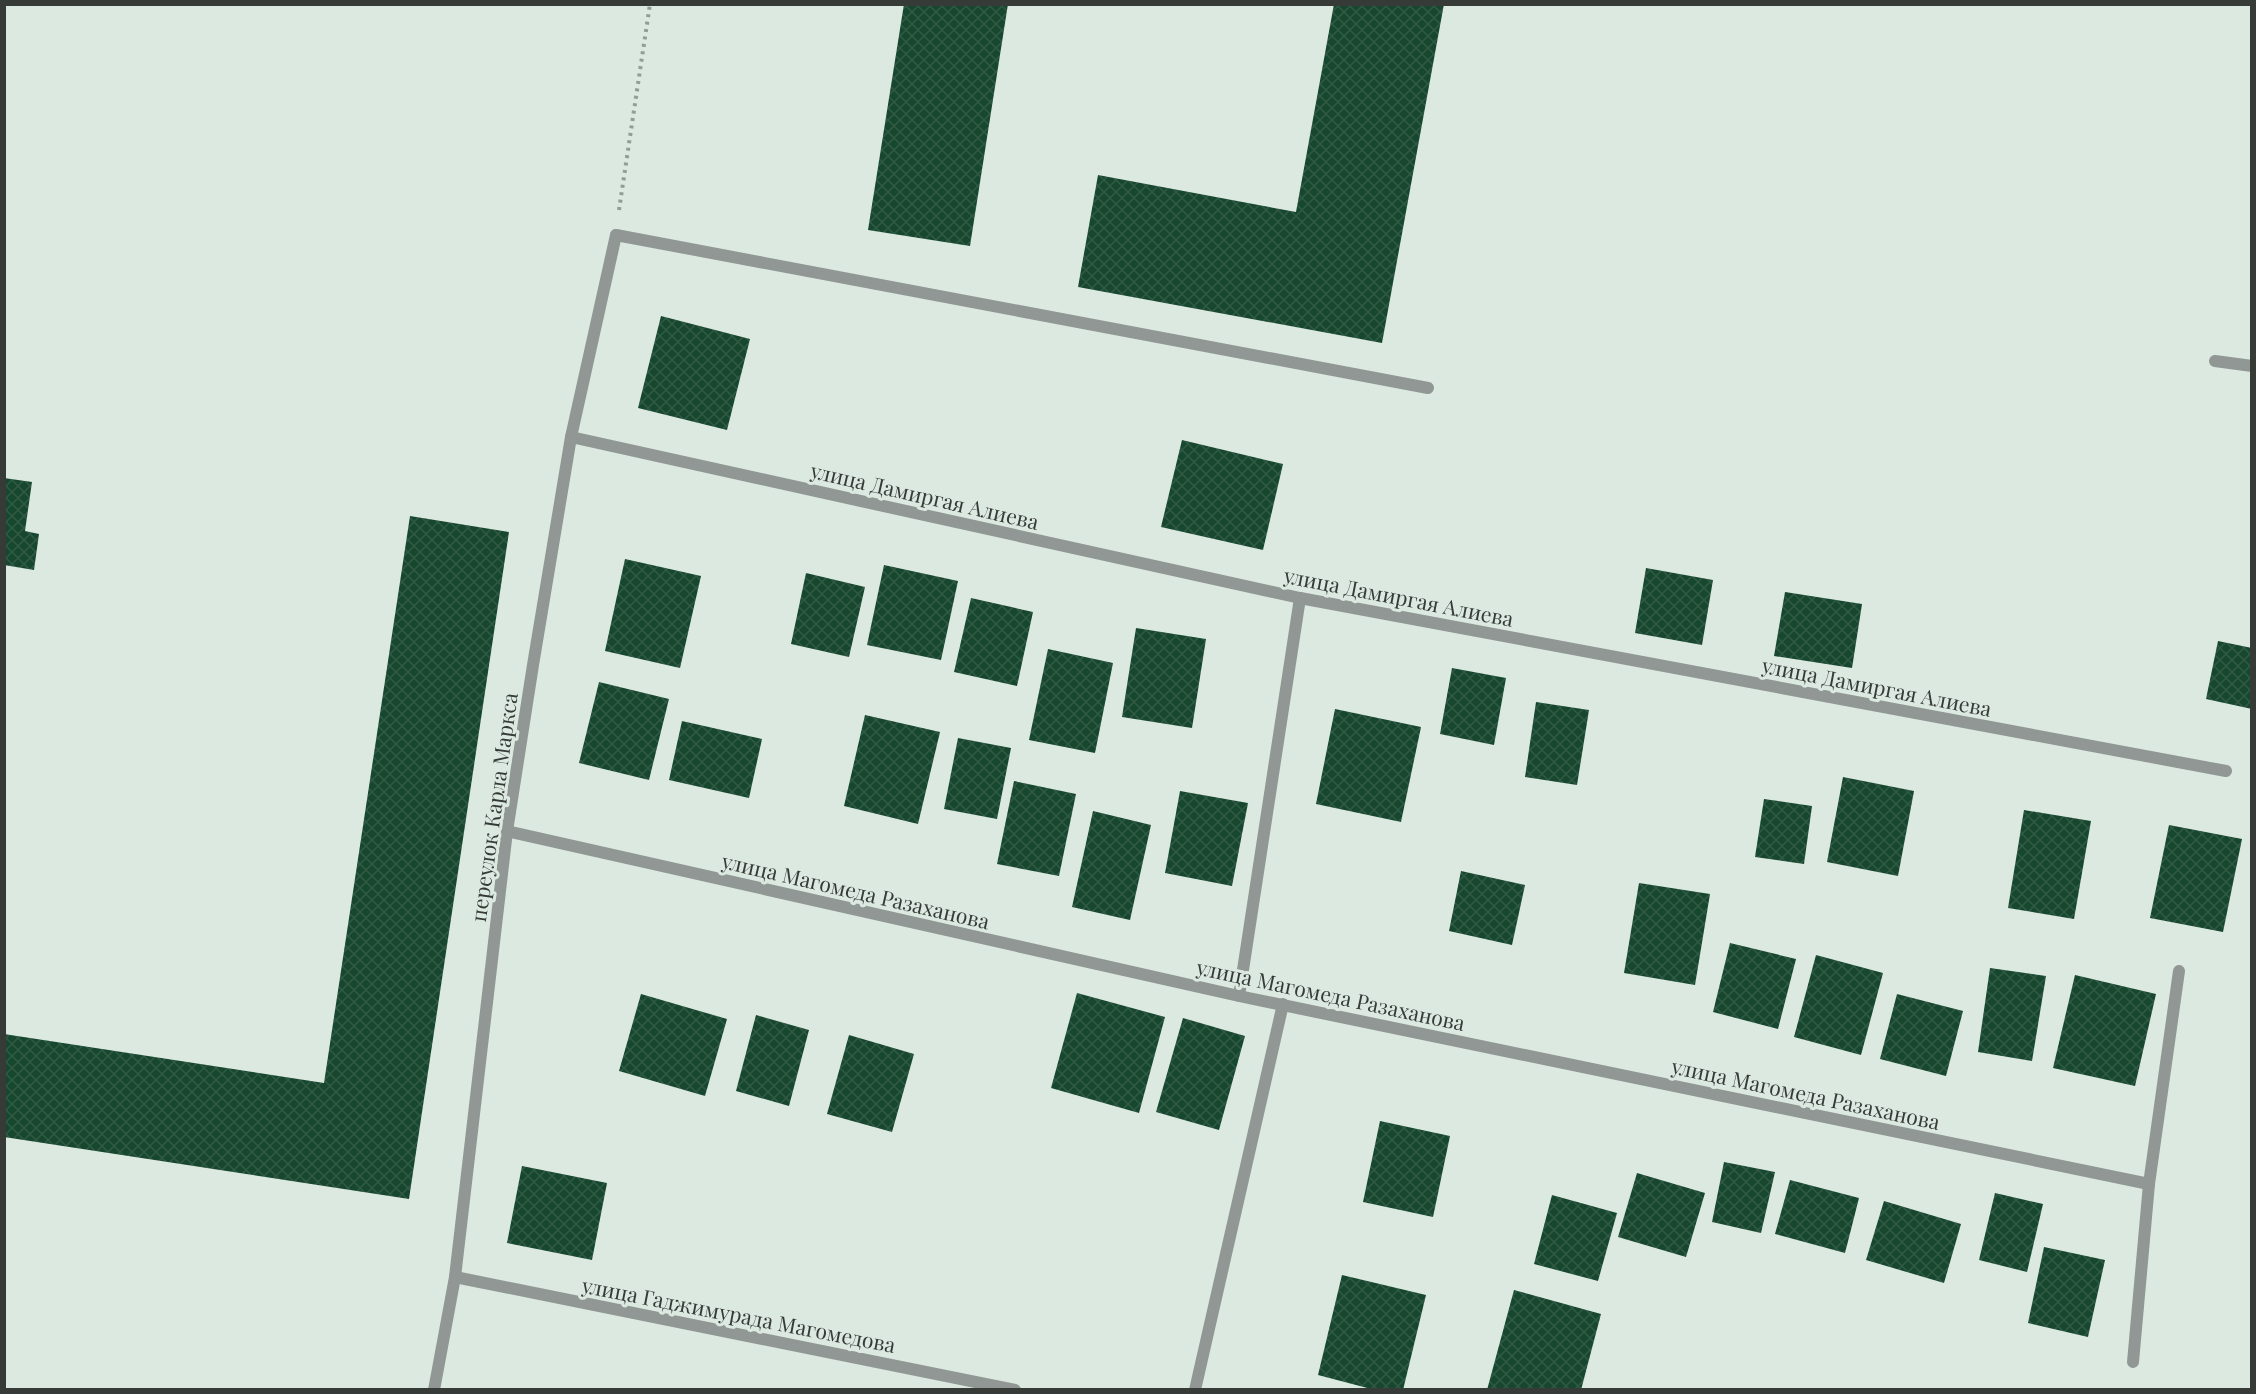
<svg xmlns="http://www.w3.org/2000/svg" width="2256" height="1394" viewBox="0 0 2256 1394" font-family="'Playfair Display',serif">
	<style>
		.building { fill: url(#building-cross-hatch) }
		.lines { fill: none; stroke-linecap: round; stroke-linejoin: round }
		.path { stroke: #939d97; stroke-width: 4; stroke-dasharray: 3 4.5; stroke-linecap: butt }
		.lane { stroke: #919794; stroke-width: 12 }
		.street { stroke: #919794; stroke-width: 12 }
		.labels { text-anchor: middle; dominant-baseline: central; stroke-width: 6; stroke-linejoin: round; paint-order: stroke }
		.street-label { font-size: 21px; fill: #363b38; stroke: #dbe9e0 }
	</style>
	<defs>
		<pattern id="building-cross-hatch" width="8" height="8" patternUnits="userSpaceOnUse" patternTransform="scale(1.5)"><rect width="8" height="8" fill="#17472f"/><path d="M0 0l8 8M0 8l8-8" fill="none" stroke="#315a45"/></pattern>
	</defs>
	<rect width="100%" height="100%" fill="#dbe9e0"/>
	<g class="building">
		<path d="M904,4h104l-38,242 -102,-16z"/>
		<path d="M1334,4h110l-62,339 -304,-56 20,-112 198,37z"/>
		<path d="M661,316l89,23 -23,91 -89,-22z"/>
		<path d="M1182,440l101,24 -20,86 -102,-23z"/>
		<path d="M4,478l28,4 -7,49 14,3 -5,36 -30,-5z"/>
		<path d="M410,516l99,16 -100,667 -405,-62v-103l320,49z"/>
		<path d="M625,559l76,17 -21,92 -75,-17z"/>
		<path d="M884,565l74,16 -17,79 -74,-15z"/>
		<path d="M1646,568l67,12 -11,65 -67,-12z"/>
		<path d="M806,573l59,14 -16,70 -58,-13z"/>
		<path d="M1785,592l77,12 -10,64 -78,-12z"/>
		<path d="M971,598l62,14 -16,74 -63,-14z"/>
		<path d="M1136,628l70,11 -14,89 -70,-11z"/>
		<path d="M2218,641l34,7v61l-46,-10z"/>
		<path d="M1048,649l65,14 -18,90 -66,-13z"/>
		<path d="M1452,668l54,10 -12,67 -54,-11z"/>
		<path d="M599,682l70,17 -20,81 -70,-17z"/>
		<path d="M1536,702l53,8 -12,75 -52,-8z"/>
		<path d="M1335,709l86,18 -20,95 -85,-18z"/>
		<path d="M865,715l75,17 -22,92 -74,-18z"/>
		<path d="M682,721l80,18 -13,59 -80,-18z"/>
		<path d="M958,738l53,10 -14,71 -53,-10z"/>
		<path d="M1843,777l71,14 -16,85 -71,-14z"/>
		<path d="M1014,781l62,13 -17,82 -62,-12z"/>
		<path d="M1180,791l68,12 -16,83 -67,-13z"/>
		<path d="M1764,799l48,7 -8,58 -49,-7z"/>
		<path d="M2024,810l67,11 -17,98 -66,-11z"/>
		<path d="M1093,811l58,14 -21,95 -58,-13z"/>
		<path d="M2169,825l73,14 -19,93 -73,-14z"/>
		<path d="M1461,871l64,14 -13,60 -63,-14z"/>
		<path d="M1639,883l71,11 -15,91 -71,-12z"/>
		<path d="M1730,943l66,16 -18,70 -65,-17z"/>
		<path d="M1816,955l67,18 -22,82 -67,-18z"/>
		<path d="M1990,968l56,8 -14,85 -54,-9z"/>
		<path d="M2075,975l81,19 -21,92 -82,-18z"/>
		<path d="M1077,993l88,24 -26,96 -88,-25z"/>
		<path d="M641,994l86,25 -22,77 -86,-25z"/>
		<path d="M1897,994l66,17 -17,65 -66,-17z"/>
		<path d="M756,1015l53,15 -20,76 -53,-15z"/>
		<path d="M1183,1018l62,18 -26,94 -63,-18z"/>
		<path d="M849,1035l65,19 -22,78 -65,-18z"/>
		<path d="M1380,1121l70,15 -17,81 -70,-15z"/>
		<path d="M1724,1162l51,10 -14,61 -49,-11z"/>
		<path d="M522,1166l85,17 -15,77 -85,-17z"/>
		<path d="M1637,1173l68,20 -19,64 -68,-20z"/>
		<path d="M1790,1180l69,18 -14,55 -70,-19z"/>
		<path d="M1995,1193l48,11 -16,68 -48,-12z"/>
		<path d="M1552,1195l65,18 -19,68 -64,-17z"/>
		<path d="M1884,1201l77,23 -17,59 -78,-23z"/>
		<path d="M2044,1247l61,13 -17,77 -60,-14z"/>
		<path d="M1342,1275l84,20 -23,95h-28l-57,-15z"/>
		<path d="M1514,1290l87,24 -20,76h-94z"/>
	</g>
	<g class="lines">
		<path class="path" d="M619,210l31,-206"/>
		<g class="lane">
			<path d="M616,235l812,153"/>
			<path d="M2215,361l37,5"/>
		</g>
		<g class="street">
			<path d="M571,437l729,161 926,173"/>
			<path d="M507,831l732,165 910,188"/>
			<path d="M1239,996l61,-398"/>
			<path d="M455,1277l560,113"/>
			<path d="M2133,1362l16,-178 30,-213"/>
			<path d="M434,1390l21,-113 52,-446 26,-166 38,-228 45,-202"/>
			<path d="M1195,1390l88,-386"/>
		</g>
	</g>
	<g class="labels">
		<g class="street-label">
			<text transform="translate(925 495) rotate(13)">улица Дамиргая Алиева</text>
			<text transform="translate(1399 596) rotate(11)">улица Дамиргая Алиева</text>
			<text transform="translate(1877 686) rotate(11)">улица Дамиргая Алиева</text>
			<text transform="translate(493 807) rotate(-82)">переулок Карла Маркса</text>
			<text transform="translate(856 890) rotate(13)">улица Магомеда Разаханова</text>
			<text transform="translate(1331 994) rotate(12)">улица Магомеда Разаханова</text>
			<text transform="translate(1806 1093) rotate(12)">улица Магомеда Разаханова</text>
			<text transform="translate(739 1314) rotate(11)">улица Гаджимурада Магомедова</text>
		</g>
	</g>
	<rect width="2256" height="1394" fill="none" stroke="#363b38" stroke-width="12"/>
</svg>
